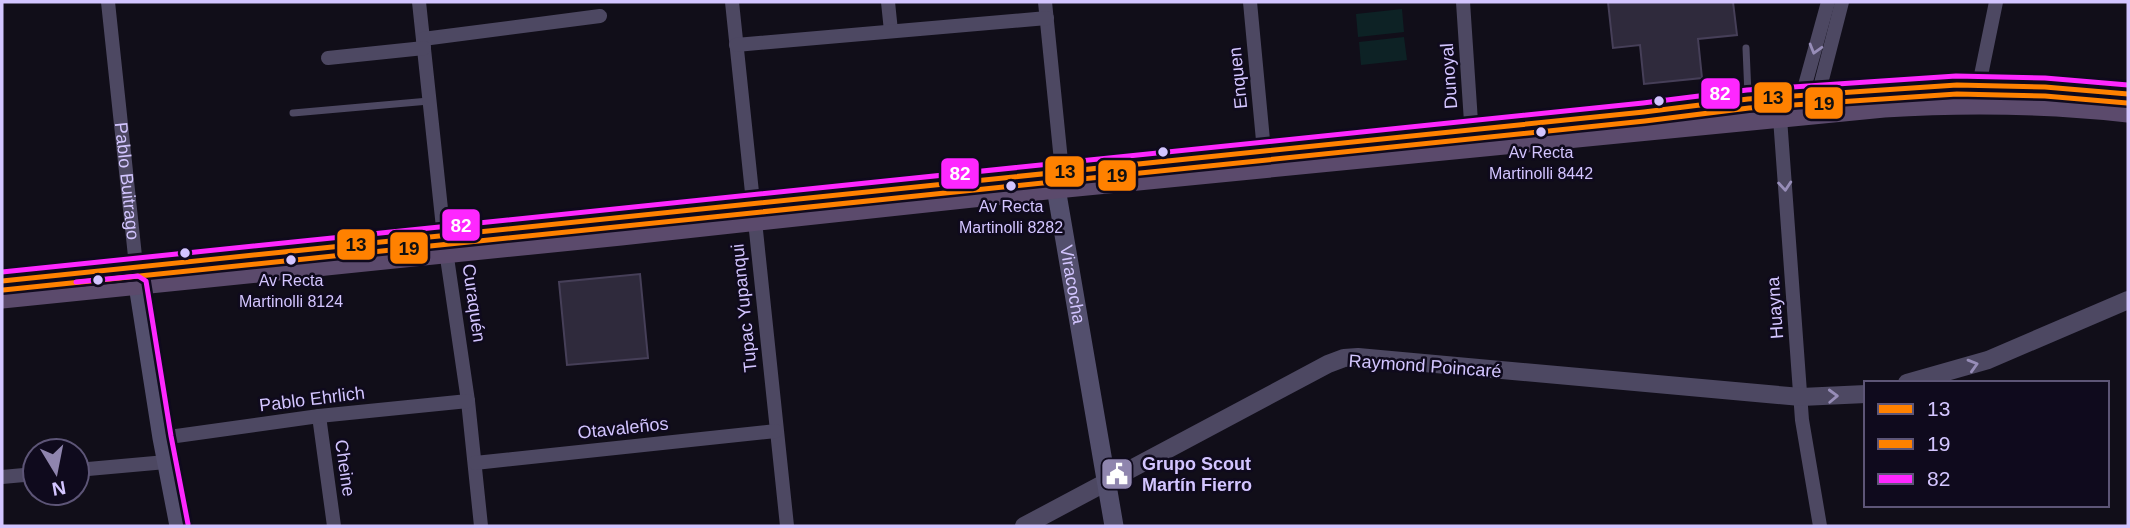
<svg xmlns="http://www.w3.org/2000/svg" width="2130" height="528" viewBox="0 0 2130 528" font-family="Arial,sans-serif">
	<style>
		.green { fill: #0d2225 }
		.building { fill: #2f2a3c; stroke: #463f58; stroke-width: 2 }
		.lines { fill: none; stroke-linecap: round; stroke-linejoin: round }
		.service { stroke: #4d4862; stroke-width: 7 }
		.minor { stroke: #4d4862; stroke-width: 14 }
		.tertiary { stroke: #4d4862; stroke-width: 18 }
		.secondary { stroke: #534f6d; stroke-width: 19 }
		.primary { stroke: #5b4a6c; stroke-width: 21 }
		.bus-1-casing { stroke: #0f0a1d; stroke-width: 10 }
		.bus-2-casing { stroke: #0f0a1d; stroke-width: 10 }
		.bus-3-casing { stroke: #0f0a1d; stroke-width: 10 }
		.bus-1 { stroke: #ff8100; stroke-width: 5 }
		.bus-2 { stroke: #ff8100; stroke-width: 5 }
		.bus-3 { stroke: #fe27ff; stroke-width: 5 }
		.oneway { stroke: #978db8 }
		.bus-dot { fill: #d3c5ff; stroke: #0f0a1d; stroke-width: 2.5 }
		.labels { text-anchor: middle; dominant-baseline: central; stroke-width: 5; stroke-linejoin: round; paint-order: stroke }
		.bus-label { font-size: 16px; fill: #d3c5ff; stroke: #0f0a1d }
		.street-label { font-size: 18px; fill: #d3c5ff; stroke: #0f0a1d }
		.poi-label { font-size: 18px; font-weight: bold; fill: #d3c5ff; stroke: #0f0a1d; text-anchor: start }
		.line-badge { stroke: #0f0a1d; stroke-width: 2.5 }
		.badge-label { font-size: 19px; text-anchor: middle; font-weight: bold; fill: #fff }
		.pale-badge-label { font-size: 19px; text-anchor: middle; font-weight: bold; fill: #111 }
	</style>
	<rect width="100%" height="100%" fill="#110e19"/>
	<g class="green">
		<path d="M1402,9l2,23 -46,5 -2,-23z"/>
		<path d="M1404,37l3,23 -46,5 -2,-23z"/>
	</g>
	<g class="building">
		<path d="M1608,2h125l4,33 -39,4 4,39 -58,6 -4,-39 -27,3z"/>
		<path d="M640,274l8,84 -81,7 -8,-83z"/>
	</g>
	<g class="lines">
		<g class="service">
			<path d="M1746,48l2,47"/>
			<path d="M293,113l136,-12"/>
		</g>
		<g class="minor">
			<path id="s1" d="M108,2l29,273"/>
			<path d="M419,2l25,235 24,164 13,125"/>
			<path d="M732,2l55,524"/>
			<path d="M888,2l3,29"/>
			<path d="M1045,2l17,169 -2,7"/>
			<path d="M1250,2l14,149"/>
			<path d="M1463,2l9,135"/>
			<path d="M423,39l177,-23"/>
			<path d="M736,45l311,-27"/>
			<path d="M328,58l96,-10"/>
			<path d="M1979,85l17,-83"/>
			<path d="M1818,95l24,-93"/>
			<path d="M319,416l15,110"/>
			<path d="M162,438l157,-22 149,-15"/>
			<path d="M475,463l301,-32"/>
			<path d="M77,470l89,-8"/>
			<path d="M2,477l33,-3"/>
			<path d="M1820,526l-18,-106 -22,-302 13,-9 9,-13 26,-94"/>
		</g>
		<g class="tertiary">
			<path d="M1907,383l81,-23 140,-60"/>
			<path d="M1024,526l304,-162 16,-6 14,-1 443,40 65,-3"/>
		</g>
		<g class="secondary">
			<path id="s2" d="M1056,188l58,338"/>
			<path d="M138,285l24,153 17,88"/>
		</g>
		<g class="primary">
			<path d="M2,281l459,-46 577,-62 606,-61 104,-13 209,-14 88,2 83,7"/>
			<path d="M2,298l619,-63 435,-47 828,-81c82,-5 163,-4 244,5"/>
		</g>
		<defs>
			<path id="bus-1" d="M2,281l1642,-169 104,-13 209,-14 88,2 83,7"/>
			<path id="bus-2" d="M3,290l1642,-169 104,-13 208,-14 88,2 82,7"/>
			<g id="bus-3">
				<path d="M2,272l1641,-169 104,-13 209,-14 89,2 83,7"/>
				<path d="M76,282l62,-6 8,5 25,155 17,88"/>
			</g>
		</defs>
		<use href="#bus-1" class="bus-1-casing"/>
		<use href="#bus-2" class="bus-2-casing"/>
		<use href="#bus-3" class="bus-3-casing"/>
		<use href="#bus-1" class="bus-1"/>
		<use href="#bus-2" class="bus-2"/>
		<use href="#bus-3" class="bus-3"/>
	</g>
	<defs><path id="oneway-chevron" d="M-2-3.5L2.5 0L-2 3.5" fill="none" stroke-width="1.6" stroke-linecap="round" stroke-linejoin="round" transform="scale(1.75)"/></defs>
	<g class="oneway">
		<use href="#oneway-chevron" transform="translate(1815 49) rotate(106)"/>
		<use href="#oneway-chevron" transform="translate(1785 186) rotate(85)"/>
		<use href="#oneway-chevron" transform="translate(1973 365) rotate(-16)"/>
		<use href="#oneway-chevron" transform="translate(1833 396) rotate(-2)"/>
	</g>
	<defs>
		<symbol id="civic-square" viewBox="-11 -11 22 22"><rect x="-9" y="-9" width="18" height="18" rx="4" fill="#8f85ae" stroke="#0f0a1d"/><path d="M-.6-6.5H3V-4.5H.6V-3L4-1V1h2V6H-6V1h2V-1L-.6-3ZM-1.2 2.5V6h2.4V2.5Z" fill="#fff"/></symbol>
	</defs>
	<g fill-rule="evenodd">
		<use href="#civic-square" x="1098" y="455" width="38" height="38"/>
	</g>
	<g class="bus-dot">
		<circle cx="1659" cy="101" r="6"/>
		<circle cx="1541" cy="132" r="6"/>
		<circle cx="1163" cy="152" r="6"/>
		<circle cx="1011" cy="186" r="6"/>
		<circle cx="185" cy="253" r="6"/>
		<circle cx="291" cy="260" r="6"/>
		<circle cx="98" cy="280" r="6"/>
	</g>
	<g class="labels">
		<g class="bus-label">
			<text x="1541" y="152">Av Recta<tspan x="1541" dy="21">Martinolli 8442</tspan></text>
			<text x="1011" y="206">Av Recta<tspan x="1011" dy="21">Martinolli 8282</tspan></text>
			<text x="291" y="280">Av Recta<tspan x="291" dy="21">Martinolli 8124</tspan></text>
		</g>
		<g class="street-label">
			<text transform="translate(1449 76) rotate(-94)">Dunoyal</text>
			<text transform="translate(1238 78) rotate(-96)">Enquen</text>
			<text stroke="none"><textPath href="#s1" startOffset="180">Pablo Buitrago</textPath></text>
			<text stroke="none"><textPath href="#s2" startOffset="98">Viracocha</textPath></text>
			<text transform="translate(474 303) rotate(82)">Curaquén</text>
			<text transform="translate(744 308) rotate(-96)">Tupac Yupanqui</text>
			<text transform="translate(1775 308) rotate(-94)">Huayna</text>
			<text transform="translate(1425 366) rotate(4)">Raymond Poincaré</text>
			<text transform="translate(312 399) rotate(-7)">Pablo Ehrlich</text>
			<text transform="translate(623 428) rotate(-6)">Otavaleños</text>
			<text transform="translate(345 468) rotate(82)">Cheine</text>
		</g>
		<g class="poi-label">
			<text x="1142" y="464">Grupo Scout<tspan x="1142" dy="21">Martín Fierro</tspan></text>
		</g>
	</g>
	<g class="line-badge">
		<rect x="1700" y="77" width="41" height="33" rx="7" fill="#fe27ff"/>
		<rect x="1753" y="81" width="40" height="33" rx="7" fill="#ff8100"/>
		<rect x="1804" y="86" width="40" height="34" rx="7" fill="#ff8100"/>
		<rect x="1044" y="155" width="41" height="33" rx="7" fill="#ff8100"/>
		<rect x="940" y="157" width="40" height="33" rx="7" fill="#fe27ff"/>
		<rect x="1097" y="159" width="40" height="33" rx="7" fill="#ff8100"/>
		<rect x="441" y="208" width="40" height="34" rx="7" fill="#fe27ff"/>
		<rect x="336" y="228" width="40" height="33" rx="7" fill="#ff8100"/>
		<rect x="389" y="231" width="40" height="34" rx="7" fill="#ff8100"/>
	</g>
	<g class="badge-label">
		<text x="1720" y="100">82</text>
		<text x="960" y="180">82</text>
		<text x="461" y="232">82</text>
	</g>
	<g class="pale-badge-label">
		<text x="1773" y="104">13</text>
		<text x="1824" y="110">19</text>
		<text x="1065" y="178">13</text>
		<text x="1117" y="182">19</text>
		<text x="356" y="251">13</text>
		<text x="409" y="255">19</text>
	</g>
	<rect width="2130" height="528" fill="none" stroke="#d3c5ff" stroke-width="7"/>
	<rect x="1864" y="381" width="245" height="126" fill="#0f0a1d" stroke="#5d5577" stroke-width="2"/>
	<rect x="1878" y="404" width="35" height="10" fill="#ff8100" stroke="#5d5577" stroke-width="2"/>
	<text x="1927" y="416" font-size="21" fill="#d3c5ff">13</text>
	<rect x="1878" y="439" width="35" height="10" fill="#ff8100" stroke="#5d5577" stroke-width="2"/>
	<text x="1927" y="451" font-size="21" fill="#d3c5ff">19</text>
	<rect x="1878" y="474" width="35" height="10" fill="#fe27ff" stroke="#5d5577" stroke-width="2"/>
	<text x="1927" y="486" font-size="21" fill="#d3c5ff">82</text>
	<g transform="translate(56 472) rotate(170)"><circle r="33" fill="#0f0a1d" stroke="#5d5577" stroke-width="2"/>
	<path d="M0-5L12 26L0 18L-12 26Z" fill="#8f85ae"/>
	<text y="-10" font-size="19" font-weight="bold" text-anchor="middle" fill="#d3c5ff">N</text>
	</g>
</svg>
